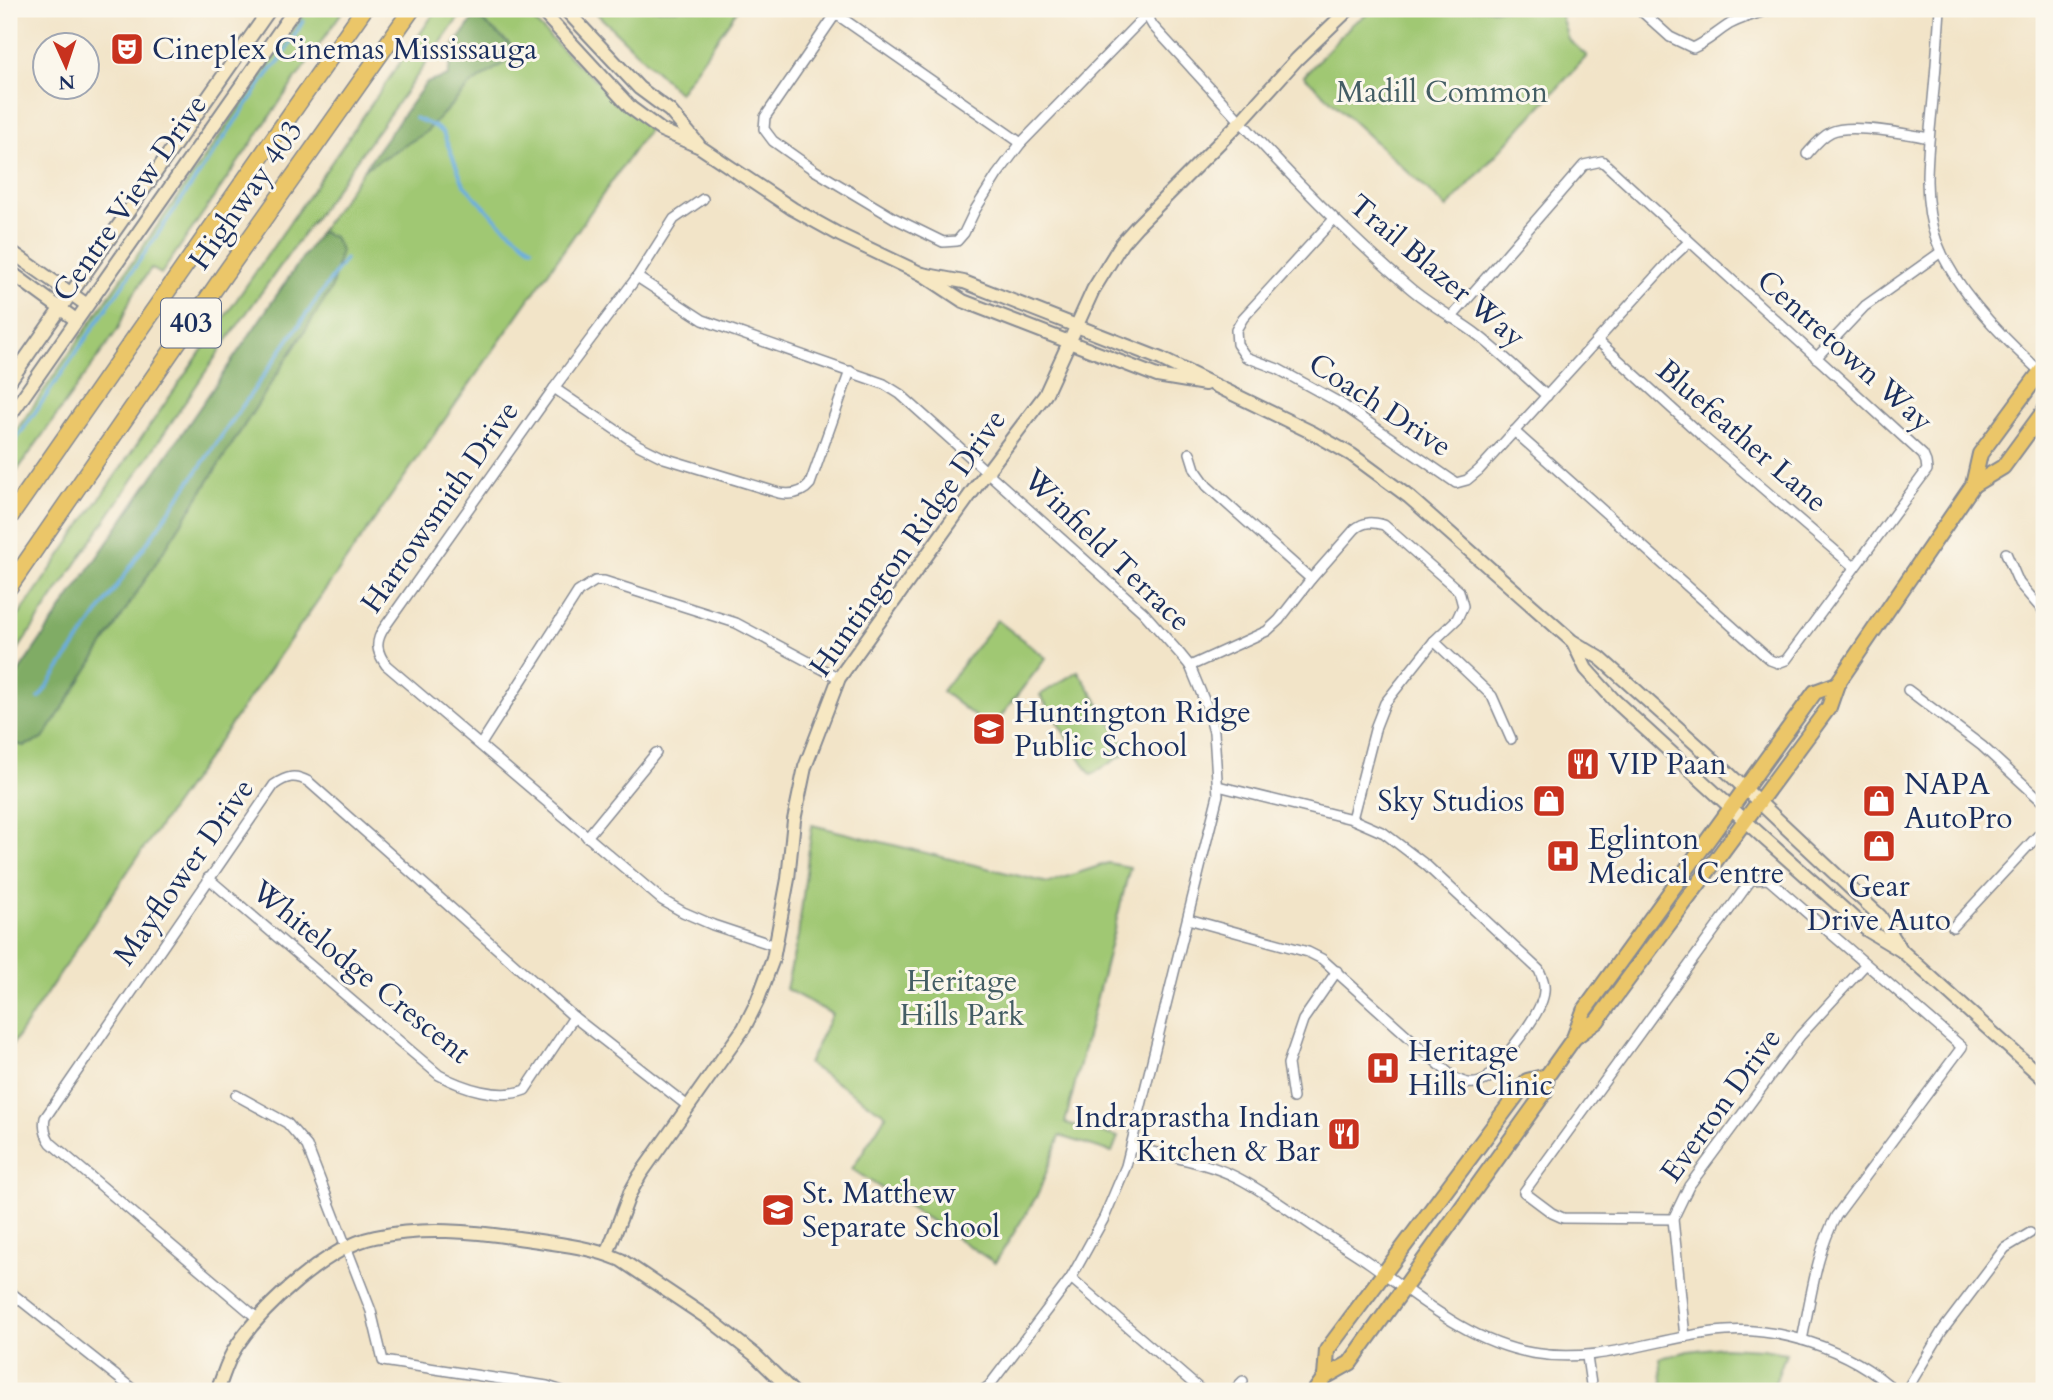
<svg xmlns="http://www.w3.org/2000/svg" width="2053" height="1400" viewBox="0 0 2053 1400" font-family="Cardo,serif">
	<style>
		.green { fill: #a0c873; stroke: #5e7c68; stroke-width: 2 }
		.forest { fill: #80ac65; stroke: #4e6e62; stroke-width: 2 }
		.lines { fill: none; stroke-linecap: round; stroke-linejoin: round }
		.stream { stroke: #6aaee0; stroke-width: 3.5 }
		.street-casing { stroke: #868a93; stroke-width: 12 }
		.secondary-casing { stroke: #868a93; stroke-width: 16 }
		.primary-casing { stroke: #868a93; stroke-width: 18 }
		.highway-casing { stroke: #868a93; stroke-width: 19 }
		.street { stroke: #fff; stroke-width: 9 }
		.secondary { stroke: #f7e8c3; stroke-width: 12 }
		.primary { stroke: #ebc669; stroke-width: 14 }
		.highway { stroke: #ebc669; stroke-width: 16 }
		.labels { text-anchor: middle; dominant-baseline: central; stroke-width: 6; stroke-linejoin: round; paint-order: stroke }
		.shield { fill: #fbf7ec; stroke: #5e6b89; stroke-width: 2 }
		.shield-label { font-size: 28px; font-weight: bold; fill: #1b2f5e }
		.poi-label { font-size: 30px; fill: #1b2f5e; stroke: #fbf7ec; text-anchor: start }
		.park-label { font-size: 30px; fill: #435d64; stroke: #fbf7ec }
		.street-label { font-size: 30px; fill: #1b2f5e; stroke: #fbf7ec }
	</style>
	<rect width="100%" height="100%" fill="#fbf7ec"/>
	<filter id="ink" filterUnits="userSpaceOnUse"><feTurbulence type="fractalNoise" baseFrequency=".0143" numOctaves="2"/><feDisplacementMap in="SourceGraphic" scale="14" xChannelSelector="R" yChannelSelector="G"/><feConvolveMatrix kernelMatrix="1 2 1 2 8 2 1 2 1" color-interpolation-filters="sRGB"/></filter>
	<filter id="wash" filterUnits="userSpaceOnUse"><feTurbulence type="fractalNoise" baseFrequency=".00686" numOctaves="4" result="noise"/><feDisplacementMap in="SourceGraphic" scale="28" xChannelSelector="R" yChannelSelector="G"/><feGaussianBlur stdDeviation="1.57" result="paint"/><feColorMatrix in="noise" values="0 0 0 0 0 0 0 0 0 0 0 0 0 0 0 0 0 1.4 0 .05"/><feComposite in="paint" operator="in"/></filter>
	<g filter="url(#wash)">
		<rect width="100%" height="100%" fill="#f2e4c8"/>
		<g class="green">
			<path d="M307,9h37l-183,265 -10,-6 -20,30 -13,31 -109,153v-41z"/>
			<path d="M437,9h28l-240,334 -216,320v-33z"/>
			<path d="M468,9h54l56,56 68,56 2,9 -518,738 -121,182v-308l15,4 19,-8 288,-448 3,-53 -14,-5 44,-63 61,-36 45,-48 49,-32z"/>
			<path d="M592,9h146l-59,84z"/>
			<path d="M1375,9h184l9,30 19,17 -140,152 -143,-132 47,-51z"/>
			<path d="M997,620l49,38 -55,71 -49,-38z"/>
			<path d="M1078,671l51,80 -38,24 -51,-80z"/>
			<path d="M812,825l236,58 60,-20 22,4 -65,256 53,14 -6,15 -52,-16 -22,58 -43,69 -143,-94 34,-54 -78,-51 24,-50 -46,-25 12,-53z"/>
			<path d="M1723,1347l39,2 24,4 -14,38h-109l-3,-33 29,-7z"/>
		</g>
		<g class="forest">
			<path d="M476,15l44,38 -50,32 -45,48 -61,36 62,-86 22,-7 5,-29z"/>
			<path d="M320,232l14,5 7,13 -10,40 -288,449 -19,7 -15,-4v-56z"/>
		</g>
		<g class="lines">
			<g class="stream">
				<path d="M415,118l19,8 9,7 21,52 36,38 32,25"/>
				<path d="M9,450l259,-376 13,-15 22,-38"/>
				<path d="M39,698l306,-439"/>
			</g>
		</g>
	</g>
	<g filter="url(#ink)">
		<g class="lines">
			<defs>
				<g id="street">
					<path d="M839,9l-74,108 -1,12 9,12 41,29 80,48 49,24 14,-1 7,-8 11,-23 22,-35 24,-32 125,-128"/>
					<path d="M1143,9l10,17c83,90 163,182 257,262 21,18 47,31 69,48 24,19 46,40 68,60"/>
					<path d="M1639,9l31,28 23,11c14,-6 24,-16 37,-24 13,-7 28,-11 42,-15"/>
					<path d="M1940,9c-2,30 -4,60 -7,90 -4,46 -13,98 4,143 18,48 68,98 106,132"/>
					<path d="M836,14l185,129"/>
					<path d="M1807,154c7,-8 14,-17 24,-22 18,-9 78,2 98,6"/>
					<path d="M703,199l-29,20 -37,58 -83,111 -170,240c-9,14 -8,23 2,37l276,235 21,12 30,13 63,21"/>
					<path d="M1334,219l-91,99 -7,12 1,14 9,13 32,12 62,34 116,80 11,-3 12,-10 195,-214 15,-14"/>
					<path d="M637,277l66,43 181,64 16,10 243,218 38,43 9,11 17,41 7,25 4,63 -92,371 -22,52 -33,60 -82,108 -7,5"/>
					<path d="M1451,318l133,-153 18,-4 321,294 3,7 1,8 -141,190 -8,3 -8,-3 -256,-229"/>
					<path d="M1598,341l103,94 153,132"/>
					<path d="M1816,358l49,-52 76,-54"/>
					<path d="M554,388l84,57 26,13 115,35c11,2 23,1 31,-9l40,-113"/>
					<path d="M1190,453l5,16 12,17 104,93"/>
					<path d="M2006,553l13,30 25,29"/>
					<path d="M1434,641l58,55 19,43"/>
					<path d="M1190,666l77,-35 12,-11 32,-41 44,-50c10,-8 17,-7 29,-4l75,66 4,15 -6,13 -23,22 -49,62 -9,23 -24,93"/>
					<path d="M1908,690l74,56 62,57"/>
					<path d="M481,744l97,-152 17,-11h9l132,42 103,55"/>
					<path d="M587,837l69,-84"/>
					<path d="M208,878l231,197c24,13 60,25 86,15l49,-73"/>
					<path d="M1188,919l120,33 14,7 131,118c12,7 21,9 34,2 15,-20 56,-64 57,-88 1,-8 -2,-14 -5,-21l-113,-105 -42,-32 -32,-14 -134,-33"/>
					<path d="M1953,927l91,-98"/>
					<path d="M236,1095l51,28 20,23 64,165 12,50 164,25 15,5"/>
					<path d="M1293,1098l-5,-34 15,-44 34,-49"/>
					<path d="M1132,1147c33,9 76,15 106,31 27,14 51,32 76,49 19,13 39,24 57,37 50,36 99,78 161,89 66,11 118,-13 182,-21 62,-8 137,17 181,59"/>
					<path d="M1673,1219l-110,-1 -11,-5 -28,-21 227,-312 17,-1 194,168 -126,169c-20,37 -25,82 -34,124"/>
					<path d="M1071,1278l131,113"/>
					<path d="M9,1291l126,100"/>
					<path d="M257,1318l-206,-175c-6,-8 -8,-15 -6,-25l229,-333c13,-9 21,-11 35,-3l265,235 115,90"/>
					<path d="M1685,1337l-12,-118 16,-33 111,-150 65,-71"/>
					<path d="M1587,1357l5,34"/>
					<path d="M1233,1391l10,-10"/>
					<path d="M1906,1391l36,-60 63,-83 25,-15"/>
				</g>
				<g id="secondary">
					<path d="M540,9l91,99 30,22 39,17 93,62 47,26 82,39 41,27 194,75 48,8"/>
					<path d="M565,9l74,79 31,23 28,33"/>
					<path d="M9,250l78,55"/>
					<path d="M9,271l67,49"/>
					<path d="M922,274l42,8 197,77 152,74 39,22 57,42 163,144 28,17 125,112 155,146 22,35"/>
					<path d="M9,382l261,-373"/>
					<path d="M9,417l286,-408"/>
					<path d="M1573,642l13,27 28,31 151,139 102,91 35,21 142,128"/>
					<path d="M607,1254l23,-61 10,-18 104,-147 13,-26 16,-43 15,-80 6,-59 11,-53 34,-89 141,-197 65,-86 48,-105 29,-47 15,-17 104,-105 56,-62 52,-50"/>
					<path d="M217,1391c6,-14 10,-31 19,-44 26,-40 91,-100 139,-110 48,-10 95,-6 143,1 34,5 71,8 103,22l91,61 43,34 37,36"/>
				</g>
				<g id="primary">
					<path d="M1973,485l30,-18 41,-56"/>
					<path d="M1575,1037l22,-16 232,-314 8,-23 136,-199 7,-31 64,-87"/>
					<path d="M1325,1377l2,-27 200,-269 20,-5"/>
					<path d="M1315,1391l10,-14 25,-14 195,-271 2,-16 27,-38 10,-27 231,-319 22,-8"/>
				</g>
				<g id="highway">
					<path d="M9,518l355,-509"/>
					<path d="M9,587l215,-312 188,-266"/>
				</g>
			</defs>
			<use href="#street" class="street-casing"/>
			<use href="#secondary" class="secondary-casing"/>
			<use href="#primary" class="primary-casing"/>
			<use href="#highway" class="highway-casing"/>
			<use href="#street" class="street"/>
			<use href="#secondary" class="secondary"/>
			<use href="#primary" class="primary"/>
			<use href="#highway" class="highway"/>
		</g>
	</g>
	<defs>
		<symbol id="theatre-square" viewBox="-11 -11 22 22"><rect x="-9" y="-9" width="18" height="18" rx="4" fill="#c8321e" stroke="#fbf7ec"/><path d="M-5-5.5Q0-4 5-5.5V0Q5 5 0 6Q-5 5-5 0ZM-3.3-2.5H-1v1.5H-3.3ZM1-2.5H3.3v1.5H1ZM-2.8 1Q0 5.5 2.8 1Z" fill="#fff"/></symbol>
		<symbol id="school-square" viewBox="-11 -11 22 22"><rect x="-9" y="-9" width="18" height="18" rx="4" fill="#c8321e" stroke="#fbf7ec"/><path d="M0-5L7-2L0 1L-7-2ZM-4 1L0 2.5L4 1V4Q0 6-4 4Z" fill="#fff"/></symbol>
		<symbol id="restaurant-square" viewBox="-11 -11 22 22"><rect x="-9" y="-9" width="18" height="18" rx="4" fill="#c8321e" stroke="#fbf7ec"/><path d="M-5-6h1v4h1v-4h1v4h1v-4h1v5L-1.5 .5V6h-2V.5L-5-1ZM5-6V6H3V1.5H1.5Q1.5-4 5-6Z" fill="#fff"/></symbol>
		<symbol id="shop-square" viewBox="-11 -11 22 22"><rect x="-9" y="-9" width="18" height="18" rx="4" fill="#c8321e" stroke="#fbf7ec"/><path d="M-5-2.5h2.3a2.7 3.5 0 0 1 5.4 0H5L5.5 6h-11ZM-1.5-2.5h3a1.5 2.3 0 0 0-3 0Z" fill="#fff"/></symbol>
		<symbol id="hospital-square" viewBox="-11 -11 22 22"><rect x="-9" y="-9" width="18" height="18" rx="4" fill="#c8321e" stroke="#fbf7ec"/><path d="M-5-5h3v3.5h4V-5h3V5h-3V1.5h-4V5h-3Z" fill="#fff"/></symbol>
	</defs>
	<g fill-rule="evenodd">
		<use href="#theatre-square" x="108" y="30" width="38" height="38"/>
		<use href="#school-square" x="970" y="710" width="38" height="38"/>
		<use href="#restaurant-square" x="1564" y="745" width="38" height="38"/>
		<use href="#shop-square" x="1530" y="782" width="38" height="38"/>
		<use href="#shop-square" x="1860" y="782" width="38" height="38"/>
		<use href="#shop-square" x="1860" y="827" width="38" height="38"/>
		<use href="#hospital-square" x="1544" y="837" width="38" height="38"/>
		<use href="#hospital-square" x="1364" y="1049" width="38" height="38"/>
		<use href="#restaurant-square" x="1325" y="1115" width="38" height="38"/>
		<use href="#school-square" x="759" y="1191" width="38" height="38"/>
	</g>
	<g class="labels">
		<rect class="shield" x="161" y="298.5" width="60" height="49" rx="5"/>
		<g class="shield-label">
			<text x="191" y="323">403</text>
		</g>
		<g class="poi-label">
			<text x="152" y="49">Cineplex Cinemas Mississauga</text>
			<text x="1014" y="712">Huntington Ridge<tspan x="1014" dy="34">Public School</tspan></text>
			<text x="1608" y="764">VIP Paan</text>
			<text x="1904" y="784">NAPA<tspan x="1904" dy="34">AutoPro</tspan></text>
			<text x="1524" y="801" text-anchor="end">Sky Studios</text>
			<text x="1588" y="839">Eglinton<tspan x="1588" dy="34">Medical Centre</tspan></text>
			<text x="1879" y="886" text-anchor="middle">Gear<tspan x="1879" dy="34">Drive Auto</tspan></text>
			<text x="1408" y="1051">Heritage<tspan x="1408" dy="34">Hills Clinic</tspan></text>
			<text x="1320" y="1117" text-anchor="end">Indraprastha Indian<tspan x="1320" dy="34">Kitchen &amp; Bar</tspan></text>
			<text x="802" y="1193">St. Matthew<tspan x="802" dy="34">Separate School</tspan></text>
		</g>
		<g class="park-label">
			<text x="1442" y="92">Madill Common</text>
			<text x="962" y="981">Heritage<tspan x="962" dy="34">Hills Park</tspan></text>
		</g>
		<g class="street-label">
			<text transform="translate(246 195) rotate(-55)">Highway 403</text>
			<text transform="translate(130 198) rotate(-55)">Centre View Drive</text>
			<text transform="translate(1437 271) rotate(40)">Trail Blazer Way</text>
			<text transform="translate(1845 351) rotate(42)">Centretown Way</text>
			<text transform="translate(1380 405) rotate(33)">Coach Drive</text>
			<text transform="translate(1742 436) rotate(41)">Bluefeather Lane</text>
			<text transform="translate(440 507) rotate(-55)">Harrowsmith Drive</text>
			<text transform="translate(908 543) rotate(-55)">Huntington Ridge Drive</text>
			<text transform="translate(1107 550) rotate(44)">Winfield Terrace</text>
			<text transform="translate(184 872) rotate(-55)">Mayflower Drive</text>
			<text transform="translate(361 972) rotate(39)">Whitelodge Crescent</text>
			<text transform="translate(1721 1105) rotate(-54)">Everton Drive</text>
		</g>
	</g>
	<rect width="2053" height="1400" fill="none" stroke="#fbf7ec" stroke-width="35"/>
	<g transform="translate(66 66) rotate(177)"><circle r="33" fill="#fbf7ec" stroke="#a1a7b3" stroke-width="2"/>
	<path d="M0-5L12 26L0 18L-12 26Z" fill="#c8321e"/>
	<text y="-10" font-size="19" font-weight="bold" text-anchor="middle" fill="#1b2f5e">N</text>
	</g>
</svg>
